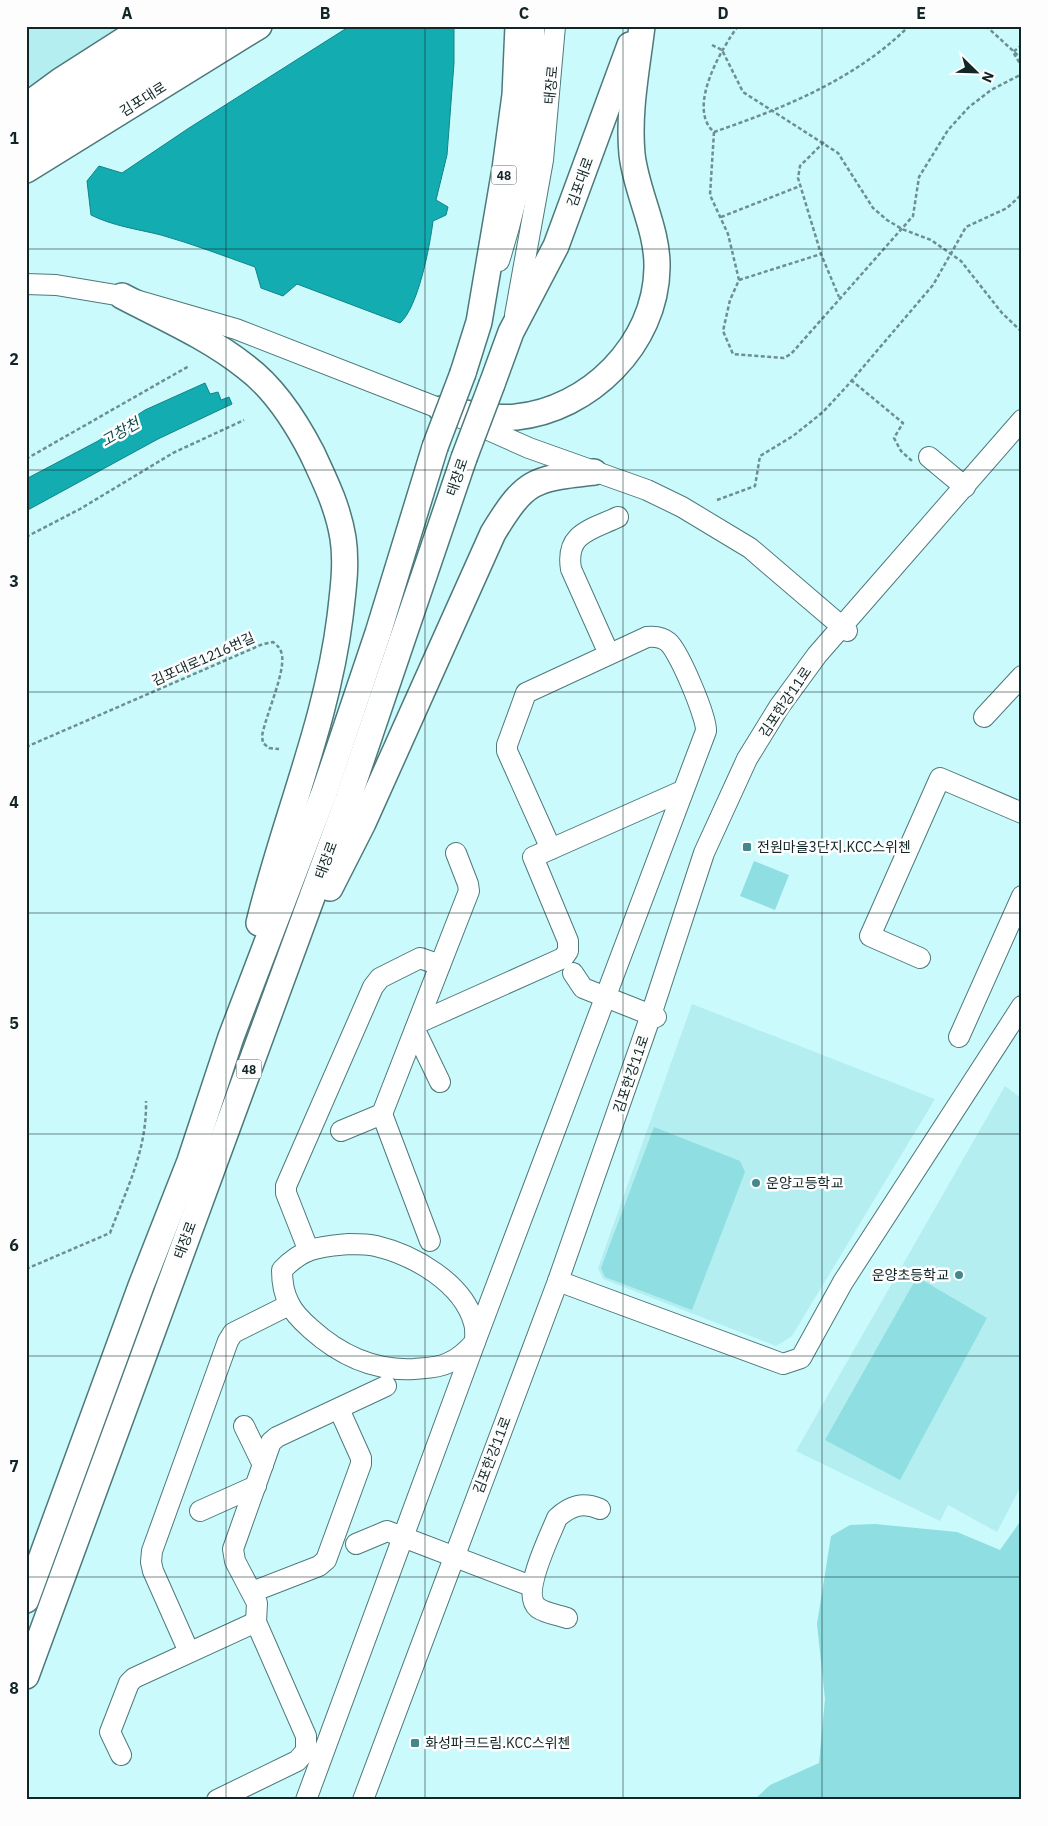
<svg xmlns="http://www.w3.org/2000/svg" width="1048" height="1826" viewBox="0 0 1048 1826" font-family="'IBM Plex Sans','Noto Sans KR',sans-serif">
	<style>
		.built { fill: #b4eef0 }
		.green { fill: #8fdee1 }
		.water { fill: #12acb1; stroke: #128488 }
		.lines { fill: none; stroke-linecap: round; stroke-linejoin: round }
		.minor-casing { stroke: #4d797b; stroke-width: 22 }
		.major-casing { stroke: #4d797b; stroke-width: 28 }
		.path { stroke: #6d8f90; stroke-width: 2.5; stroke-dasharray: 4 2.5; stroke-linecap: butt }
		.minor { stroke: #fff; stroke-width: 20 }
		.major { stroke: #fff; stroke-width: 25 }
		.major-bridge-casing { stroke: #4d797b; stroke-width: 28; stroke-linecap: butt }
		.major-bridge { stroke: #fff; stroke-width: 25 }
		.grid { fill: none; stroke: #132627; stroke-width: 1; stroke-opacity: 0.55 }
		.poi-dot { fill: #41898c; stroke: #fdfdfd; stroke-width: 2 }
		.labels { text-anchor: middle; dominant-baseline: central; stroke-width: 5; stroke-linejoin: round; paint-order: stroke }
		.shield { fill: #fdfdfd; stroke: #596667; stroke-width: 1 }
		.shield-label { font-size: 12px; font-weight: bold; fill: #132627 }
		.street-label { font-size: 14px; fill: #132627; stroke: #fdfdfd }
		.poi-label { font-size: 14px; fill: #132627; stroke: #fdfdfd; text-anchor: start }
		.water-label { font-size: 15px; font-style: italic; fill: #0f4a4c; stroke: #fdfdfd }
		.neatline { fill: none; stroke: #132627; stroke-width: 2 }
		.grid-label { font-size: 16px; text-anchor: middle; font-weight: bold; fill: #132627 }
	</style>
	<rect width="100%" height="100%" fill="#cafafc"/>
	<g class="built">
		<path d="M26,26h107l-96,58 -11,2z"/>
		<path d="M692,1004l243,95 -143,237 -16,10 -173,-67 -5,-11z"/>
		<path d="M1005,1086l17,13v385l-25,48 -49,-27 -8,16 -144,-70z"/>
	</g>
	<g class="green">
		<path d="M754,861l35,14 -14,35 -35,-14z"/>
		<path d="M654,1127l86,34 5,11 -53,138 -87,-33 -4,-9z"/>
		<path d="M917,1277l70,41 -87,162 -75,-40z"/>
		<path d="M1022,1519v281h-268l16,-15 49,-22 6,-64 -8,-75 14,-88 19,-11 25,-1 82,8 43,18z"/>
	</g>
	<g class="water">
		<path d="M350,26h104v37l-7,92 -11,45 12,7 -2,8 -13,6c-3,25 -15,87 -33,102l-103,-39 -14,12 -22,-8 -6,-21c-31,-11 -62,-23 -94,-32 -24,-6 -48,-9 -70,-20l-4,-34 12,-15 23,7 67,-45z"/>
		<path d="M205,383l5,11 8,-2 3,8 8,-3 3,7 -74,35 -132,72v-32l72,-38 47,-31z"/>
	</g>
	<g class="lines">
		<defs>
			<g id="minor">
				<path d="M499,261c24,-75 37,-156 35,-235"/>
				<path d="M26,284l30,1 66,11 114,33 205,80 88,39 118,42 35,17 68,41 97,83"/>
				<path d="M515,315l28,-155 12,-134"/>
				<path d="M929,457l36,30"/>
				<path d="M609,654l-38,-85c-6,-36 20,-39 47,-52"/>
				<path d="M984,717l38,-41"/>
				<path d="M920,958l-50,-22 70,-158 82,35"/>
				<path d="M573,973l10,15 73,29"/>
				<path d="M418,1023l145,-65 5,-7v-10l-35,-84 149,-66"/>
				<path d="M415,1030l25,52"/>
				<path d="M959,1037l63,-141"/>
				<path d="M382,1114l48,127"/>
				<path d="M341,1131l41,-17 87,-223 -1,-7 -12,-31"/>
				<path d="M349,1244c9,0 19,0 27,2 38,9 87,37 98,77 2,6 1,13 1,19 -8,9 -16,17 -27,21 -10,5 -23,5 -34,6 -40,2 -73,-13 -103,-40 -8,-7 -18,-17 -22,-26 -6,-11 -7,-21 -7,-33 22,-23 37,-23 67,-26z"/>
				<path d="M308,1249l-22,-56v-7l87,-199 7,-9 40,-20 20,7"/>
				<path d="M558,1281l225,83 18,-6 42,-76 179,-276"/>
				<path d="M244,1426l19,39"/>
				<path d="M200,1511l56,-25"/>
				<path d="M356,1544l31,-13 144,55"/>
				<path d="M252,1592l67,-26 7,-6 35,-96v-6l-22,-49"/>
				<path d="M567,1618c-9,-3 -22,-5 -29,-10 -18,-14 12,-72 19,-90 14,-13 26,-16 43,-9"/>
				<path d="M256,1622l1,-19 -22,-42 -2,-12 38,-107 6,-5 109,-51"/>
				<path d="M189,1652l-36,-81 -2,-9 1,-11 76,-210 5,-8 56,-28"/>
				<path d="M121,1755l-11,-23 19,-49 5,-5 122,-56 50,114v15l-9,10 -80,39"/>
				<path d="M306,1800l169,-458 231,-611c1,-13 -27,-80 -38,-89 -6,-5 -13,-6 -21,-5l-121,56 -19,52v6l44,98"/>
				<path d="M363,1800l195,-519 93,-266 53,-162 43,-94 32,-52 38,-52 205,-235"/>
			</g>
			<g id="major">
				<path d="M26,106l34,-25 86,-55"/>
				<path d="M26,127l159,-101"/>
				<path d="M26,149l198,-123"/>
				<path d="M26,170l233,-144"/>
				<path d="M122,296c42,22 86,41 124,71 28,21 50,55 66,86 13,28 26,54 31,85 4,26 0,53 -3,79 -13,105 -56,203 -81,306"/>
				<path d="M463,373l16,-51 26,-153 10,-74 3,-69"/>
				<path d="M492,384l19,-52 45,-86 74,-201"/>
				<path d="M441,409c21,3 55,11 75,8 73,-7 140,-73 141,-149 1,-39 -21,-76 -25,-114 -4,-43 5,-86 10,-128"/>
				<path d="M330,888l33,-65 130,-290c33,-54 40,-54 101,-61"/>
				<path d="M26,1600l115,-314 49,-125 41,-124 93,-244 54,-160 57,-186"/>
				<path d="M26,1676l322,-877 116,-341"/>
			</g>
		</defs>
		<use href="#minor" class="minor-casing"/>
		<use href="#major" class="major-casing"/>
		<g class="path">
			<path d="M738,26c-16,22 -52,82 -24,106 70,-24 142,-53 195,-106"/>
			<path d="M986,26l36,33"/>
			<path d="M712,45l10,5 21,42 95,61 35,55 14,12 15,9 29,11 30,21 41,52 20,19"/>
			<path d="M1022,45l-9,7 9,15"/>
			<path d="M714,132l-4,63 18,39 11,46 -9,20 -7,31 10,23 51,4 7,-4 122,-138 6,-39 29,-47 21,-23 22,-17 31,-16"/>
			<path d="M824,142l-24,24 -2,12 23,76 18,43"/>
			<path d="M721,217l79,-31"/>
			<path d="M739,280l82,-26"/>
			<path d="M851,380l52,43 -9,15 7,13 11,10"/>
			<path d="M26,459l163,-93"/>
			<path d="M717,500l38,-14 5,-30 33,-20 30,-24 24,-26 86,-101 33,-58 41,-19 15,-14"/>
			<path d="M26,537l54,-28 93,-56 71,-33"/>
			<path d="M26,747l237,-103 10,-2c5,4 8,7 9,13 3,19 -16,59 -20,81l1,7 6,5 10,1"/>
			<path d="M26,1269l84,-36c17,-45 37,-83 36,-132"/>
		</g>
		<use href="#minor" class="minor"/>
		<use href="#major" class="major"/>
		<defs>
			<g id="major-bridge">
				<path d="M435,447l28,-74"/>
				<path d="M464,458l28,-74"/>
			</g>
		</defs>
		<use href="#major-bridge" class="major-bridge-casing"/>
		<use href="#major-bridge" class="major-bridge"/>
	</g>
	<path class="grid" d="M226,26v1774M425,26v1774M623,26v1774M822,26v1774M26,249h996M26,470h996M26,692h996M26,913h996M26,1134h996M26,1356h996M26,1577h996"/>
	<g class="poi-dot">
		<rect x="742" y="842" width="10" height="10" rx="2.5"/>
		<circle cx="756" cy="1183" r="5"/>
		<circle cx="959" cy="1275" r="5"/>
		<rect x="410" y="1738" width="10" height="10" rx="2.5"/>
	</g>
	<g class="labels">
		<g class="shield">
			<rect x="491.5" y="165.5" width="25" height="19" rx="4"/>
			<rect x="236.5" y="1059.5" width="25" height="19" rx="4"/>
		</g>
		<g class="shield-label">
			<text x="504" y="175">48</text>
			<text x="249" y="1069">48</text>
		</g>
		<g class="street-label">
			<text transform="translate(551 85) rotate(-85)">태장로</text>
			<text transform="translate(143 99) rotate(-32)">김포대로</text>
			<text transform="translate(580 182) rotate(-70)">김포대로</text>
			<text transform="translate(457 477) rotate(-71)">태장로</text>
			<text transform="translate(203 659) rotate(-24)">김포대로1216번길</text>
			<text transform="translate(785 702) rotate(-56)">김포한강11로</text>
			<text transform="translate(326 860) rotate(-70)">태장로</text>
			<text transform="translate(631 1074) rotate(-71)">김포한강11로</text>
			<text transform="translate(185 1240) rotate(-70)">태장로</text>
			<text transform="translate(492 1455) rotate(-69)">김포한강11로</text>
		</g>
		<g class="poi-label">
			<text x="757" y="847">전원마을3단지.KCC스위첸</text>
			<text x="766" y="1183">운양고등학교</text>
			<text x="949" y="1275" text-anchor="end">운양초등학교</text>
			<text x="425" y="1743">화성파크드림.KCC스위첸</text>
		</g>
		<g class="water-label">
			<text transform="translate(120 432) rotate(-30)">고창천</text>
		</g>
	</g>
	<rect width="1048" height="1826" fill="none" stroke="#fdfdfd" stroke-width="55"/>
	<g transform="translate(976 72) rotate(113)" stroke="#fdfdfd" stroke-width="4" paint-order="stroke">
	<path d="M0-4L9 19L0 12L-9 19Z" fill="#132627"/>
	<text y="-8" font-size="14" font-weight="bold" text-anchor="middle" fill="#132627">N</text>
	</g>
	<rect x="28" y="28" width="992" height="1770" class="neatline"/>
	<g class="grid-label">
		<text x="127" y="19">A</text>
		<text x="325" y="19">B</text>
		<text x="524" y="19">C</text>
		<text x="723" y="19">D</text>
		<text x="921" y="19">E</text>
		<text x="14" y="144">1</text>
		<text x="14" y="365">2</text>
		<text x="14" y="587">3</text>
		<text x="14" y="808">4</text>
		<text x="14" y="1029">5</text>
		<text x="14" y="1251">6</text>
		<text x="14" y="1472">7</text>
		<text x="14" y="1694">8</text>
	</g>
</svg>
